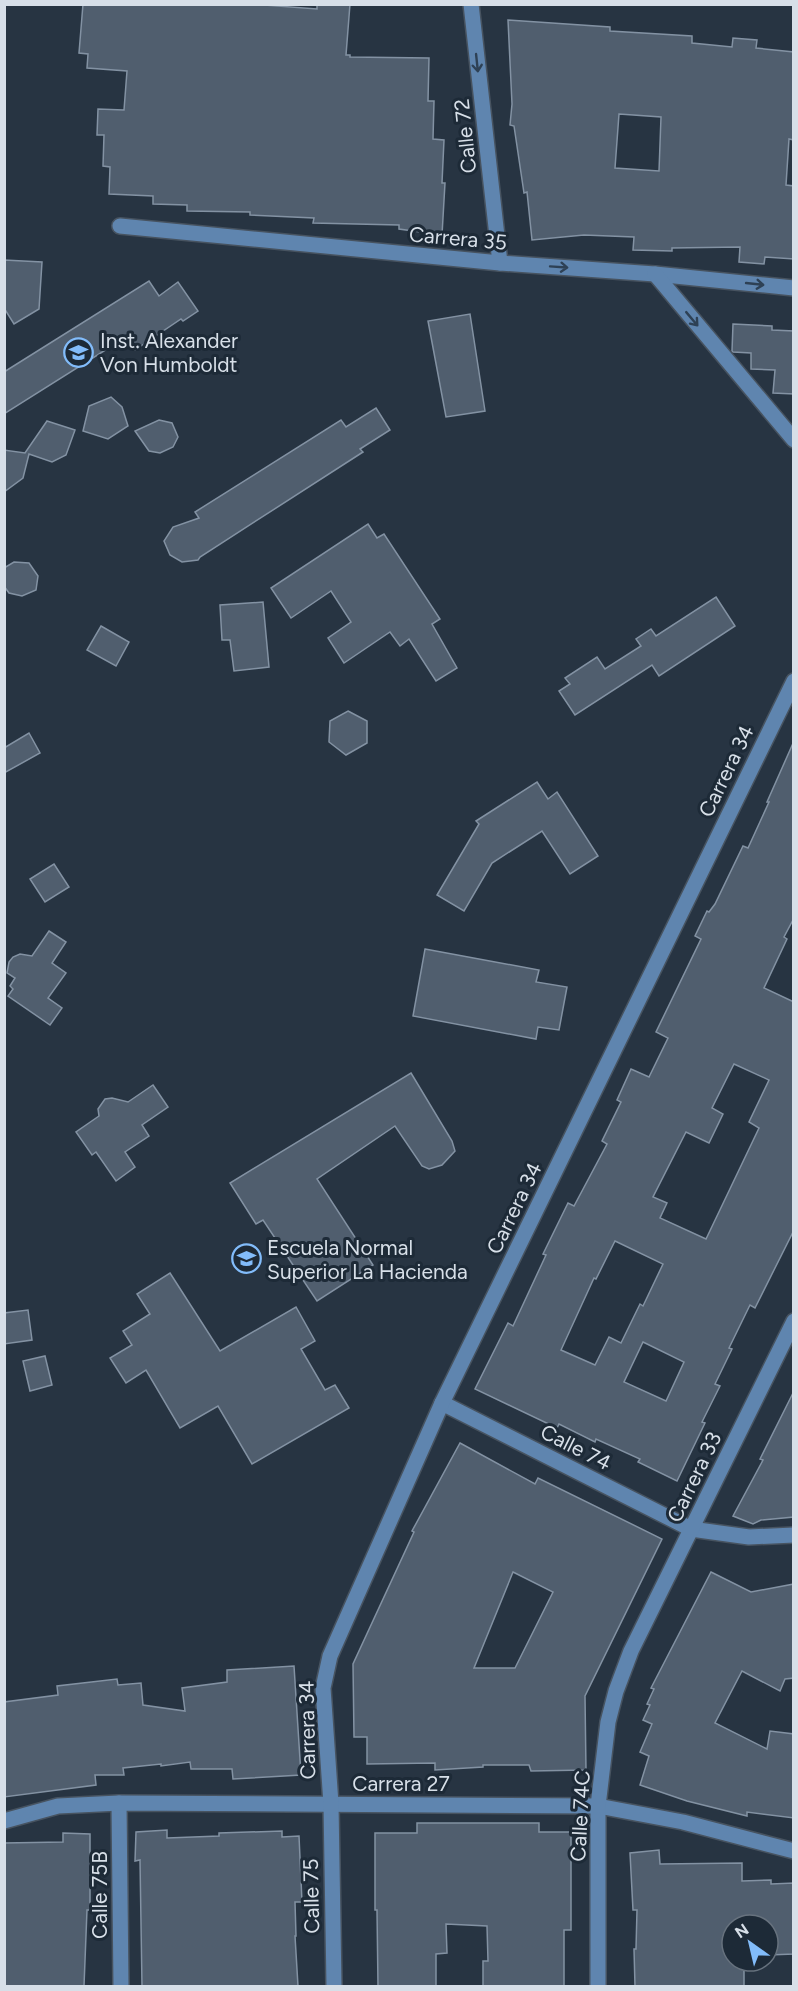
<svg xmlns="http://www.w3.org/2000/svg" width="798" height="1991" viewBox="0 0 798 1991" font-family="Figtree,sans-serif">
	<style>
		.building { fill: #505e6e; stroke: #8392a3; stroke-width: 1.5; fill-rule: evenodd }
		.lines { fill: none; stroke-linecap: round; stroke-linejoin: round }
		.minor-casing { stroke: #475360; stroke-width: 18 }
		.minor { stroke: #5f85af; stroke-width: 15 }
		.oneway { stroke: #2e4155 }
		.labels { text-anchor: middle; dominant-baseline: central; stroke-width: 6; stroke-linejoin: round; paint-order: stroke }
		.street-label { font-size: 21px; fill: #d7dfe8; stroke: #1d2a37 }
		.poi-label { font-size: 21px; fill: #d7dfe8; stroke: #1d2a37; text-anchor: start }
	</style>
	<rect width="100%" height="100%" fill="#273442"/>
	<g class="building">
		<path d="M83,4h166l68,5v-5h33l-4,51h4v2l79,1 -1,43h6l-1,38 11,1 -2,43h3l-3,52 -43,-6v-4l-86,-2 1,-5 -64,-3v-3l-63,-1v-6l-34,-1v-8l-44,-2 1,-27 -7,-1 1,-31h-7l1,-26 26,1 3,-39 -40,-3 1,-14 -9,-1z"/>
		<path d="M508,20l102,7v4l82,5v7l40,4 1,-9 24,2 -1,8 38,4v88l-5,-1 -3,46 8,1v73l-29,-2 -1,7 -25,-2 1,-15 -68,1v3l-39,-1 1,-13 -50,-2 -52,5 -5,-48 -3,1 -10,-67 -4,-1 2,-21zM619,114l42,3 -2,54 -44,-3z"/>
		<path d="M4,260l38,2 -3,47 -25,15 -10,-16z"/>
		<path d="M149,281l10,15 19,-14 20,29 -15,10 -2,-2 -46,31 -9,-13 -122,77v-42z"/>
		<path d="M470,314l15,97 -39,6 -18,-96z"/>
		<path d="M733,324l39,2v4l22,1v63l-21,-1 2,-23 -24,-1v-16l-18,-1 -1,-1z"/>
		<path d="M111,397l11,10 6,19 -20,13 -25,-8 6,-25z"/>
		<path d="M376,408l14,22 -30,19 3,3 -163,105 -2,3 -16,2 -12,-7 -6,-14 9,-14 26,-9 -4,-6 146,-92 5,7z"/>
		<path d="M159,420l13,3 6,14 -5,10 -13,6 -11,-2 -14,-20z"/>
		<path d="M47,421l28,9 -9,25 -14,7 -23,-8 -6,24 -19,14v-42l21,3z"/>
		<path d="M368,524l9,14 7,-4 56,85 -8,5 25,44 -21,13 -27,-42 -9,7 -10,-14 -46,31 -16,-25 23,-16 -20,-31 -40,27 -20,-30z"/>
		<path d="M14,562l15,1 9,13 -2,14 -14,6 -13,-3 -5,-7v-18z"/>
		<path d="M716,597l19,29 -76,50 -7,-11 -77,50 -16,-24 11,-7 -5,-6 32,-21 8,12 36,-23 -5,-7 15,-10 5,7z"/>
		<path d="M263,602l6,65 -35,4 -4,-31h-8l-2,-35z"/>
		<path d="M101,626l28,16 -13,24 -29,-16z"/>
		<path d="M348,711l19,10v22l-21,12 -17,-13 1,-21z"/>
		<path d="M29,733l11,20 -36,20v-25z"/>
		<path d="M794,741v177l-10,19 3,2 -23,49 30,14v228l-39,78 -5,-3 -21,43 3,1 -17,35 5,2 -18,36 3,1 -28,58 -39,-19 2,-3 -44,-20 -1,3 -36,-18 -2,4 -82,-39 33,-66 5,3 33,-71 -3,-1 25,-51 6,3 33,-62 -5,-3 19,-39 -4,-2 14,-31 18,8 19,-39 -12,-6 45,-93 -6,-3 12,-25 2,1 6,-8 28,-58 5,2 21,-46h-2zM734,1064l35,16 -20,42 10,6 -53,111 -46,-21 7,-15 -14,-6 33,-65 23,11 14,-29 -11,-6zM615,1241l48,23 -20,42 -3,-2 -19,39 -12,-6 -14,28 -34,-15 33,-72 2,1zM643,1342l41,20 -18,39 -42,-19z"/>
		<path d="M537,782l11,17 9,-7 41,64 -28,18 -28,-43 -50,32 -28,48 -27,-16 42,-71 -3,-3z"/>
		<path d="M54,864l15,23 -24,15 -15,-23z"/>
		<path d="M49,931l17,11 -14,21 14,10 -18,25 14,10 -12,17 -42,-29 5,-7 -3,-3 5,-8 -8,-5 2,-11 4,-5 7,-3 12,2z"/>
		<path d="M425,949l114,21 -3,12 31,5 -8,43 -21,-3 -2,12 -123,-23z"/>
		<path d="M411,1073l41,68 3,10 -13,14 -13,4 -7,-3 -27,-40 -78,53 56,86 -56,36 -54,-81 -7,4 -26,-41z"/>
		<path d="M153,1085l15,22 -26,18 7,11 -24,16 10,15 -19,14 -20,-29 -4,3 -16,-23 23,-16 -1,-7 7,-10 7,-1 16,4z"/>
		<path d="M170,1273l50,78 76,-44 19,34 -14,8 24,41 10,-5 14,23 -97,56 -34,-58 -38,22 -34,-58 -20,13 -16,-25 22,-13 -9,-14 27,-17 -13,-20z"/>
		<path d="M28,1310l4,30 -28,4v-31z"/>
		<path d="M45,1356l7,29 -22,6 -7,-30z"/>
		<path d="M794,1391v126l-33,3 -8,4 -20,-8 30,-56 -3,-1z"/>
		<path d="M460,1443l75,41 3,-6 124,61 -77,157 1,74 -55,1 -2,-6h-46v2l-48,3v-7l-68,1v-27h-13l-1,-73 61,-132 -2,-1zM513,1572l40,20 -38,76h-41z"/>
		<path d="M711,1572l40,20 43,-8v94l-9,1 -5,12 -38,-20 -27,52 52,26 3,-18 24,3v84l-47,-6v4l-60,-15 -47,-16 9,-29 -9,-4 12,-28 -9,-4 7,-15 -3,-1 7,-15 -3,-1z"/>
		<path d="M294,1666l7,109 -68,4 -1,-10h-41l-1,-7 -29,4v-2l-38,4 1,7h-29l1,10 -92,12v-95l54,-7 -1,-9 60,-7 1,6 23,-2 2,22 42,6 -3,-23 45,-6v-12z"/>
		<path d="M417,1823h122v9h32v98h-7v56h-81v-25h5l-1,-35 -41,-2 1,29 -11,1v32h-58l-1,-76h-2v-77h42z"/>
		<path d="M167,1830v8l52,-2v-3l63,-2v6l17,-1 3,66h-7l1,34h-1l3,50h-156l-2,-126 -5,1 1,-29z"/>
		<path d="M63,1833l27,1v76h-3l-3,76h-80v-143l59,-1z"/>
		<path d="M659,1850l1,14 82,-1v18l29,-1v4l23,-1v71l-26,1v-30h-36v36h12v25h-109l-1,-37h2l1,-39h-4l-3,-57z"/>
	</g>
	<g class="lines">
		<defs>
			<g id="minor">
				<path d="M471,4l29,259"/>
				<path d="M120,226l380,37 155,11 139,14"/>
				<path d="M655,274l139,166"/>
				<path d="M442,1403l249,126 58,8 45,-2"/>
				<path d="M119,1803l2,183"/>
				<path d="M4,1821l54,-15 61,-3 479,3 85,16 111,29"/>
				<path d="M334,1986l-3,-182 -8,-116 7,-32 112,-253 352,-722"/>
				<path d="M598,1986v-180l10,-84 8,-31 15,-40 163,-330"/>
			</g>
		</defs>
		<use href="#minor" class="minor-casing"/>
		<use href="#minor" class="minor"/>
	</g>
	<defs><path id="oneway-shaft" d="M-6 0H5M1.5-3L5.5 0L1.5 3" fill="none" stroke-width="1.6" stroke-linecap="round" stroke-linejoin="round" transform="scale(1.5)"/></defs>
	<g class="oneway">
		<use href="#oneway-shaft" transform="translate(477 63) rotate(84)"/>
		<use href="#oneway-shaft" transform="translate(559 267) rotate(4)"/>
		<use href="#oneway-shaft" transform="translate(755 284) rotate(6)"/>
		<use href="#oneway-shaft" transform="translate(692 319) rotate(50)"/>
	</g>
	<defs>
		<symbol id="school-ring" viewBox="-11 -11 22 22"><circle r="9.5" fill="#1d2a37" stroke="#82bcfa" stroke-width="1.5"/><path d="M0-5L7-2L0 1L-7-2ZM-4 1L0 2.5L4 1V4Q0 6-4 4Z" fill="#82bcfa"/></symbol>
	</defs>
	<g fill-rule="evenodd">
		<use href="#school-ring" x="62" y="336" width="33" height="33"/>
		<use href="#school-ring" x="230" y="1242" width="33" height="33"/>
	</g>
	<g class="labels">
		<g class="street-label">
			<text transform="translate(465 136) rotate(-96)">Calle 72</text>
			<text transform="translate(458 238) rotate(5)">Carrera 35</text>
			<text transform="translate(726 771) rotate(-64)">Carrera 34</text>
			<text transform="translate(514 1208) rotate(-64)">Carrera 34</text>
			<text transform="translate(576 1447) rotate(27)">Calle 74</text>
			<text transform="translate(694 1477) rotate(-64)">Carrera 33</text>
			<text transform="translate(307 1730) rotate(-91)">Carrera 34</text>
			<text x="401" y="1783">Carrera 27</text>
			<text transform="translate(580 1816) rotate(-87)">Calle 74C</text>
			<text transform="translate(99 1895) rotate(-90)">Calle 75B</text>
			<text transform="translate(311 1896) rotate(-91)">Calle 75</text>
		</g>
		<g class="poi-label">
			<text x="100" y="340">Inst. Alexander<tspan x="100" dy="24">Von Humboldt</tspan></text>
			<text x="267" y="1247">Escuela Normal<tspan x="267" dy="24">Superior La Hacienda</tspan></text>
		</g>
	</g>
	<rect width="798" height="1991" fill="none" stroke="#d7dfe8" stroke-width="12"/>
	<g transform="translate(750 1943) rotate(326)"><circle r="28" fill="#1d2a37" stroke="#67727e" stroke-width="1.5"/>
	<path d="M0-4.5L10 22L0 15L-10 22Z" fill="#82bcfa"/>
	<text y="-9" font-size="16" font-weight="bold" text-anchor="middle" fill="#d7dfe8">N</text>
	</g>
</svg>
